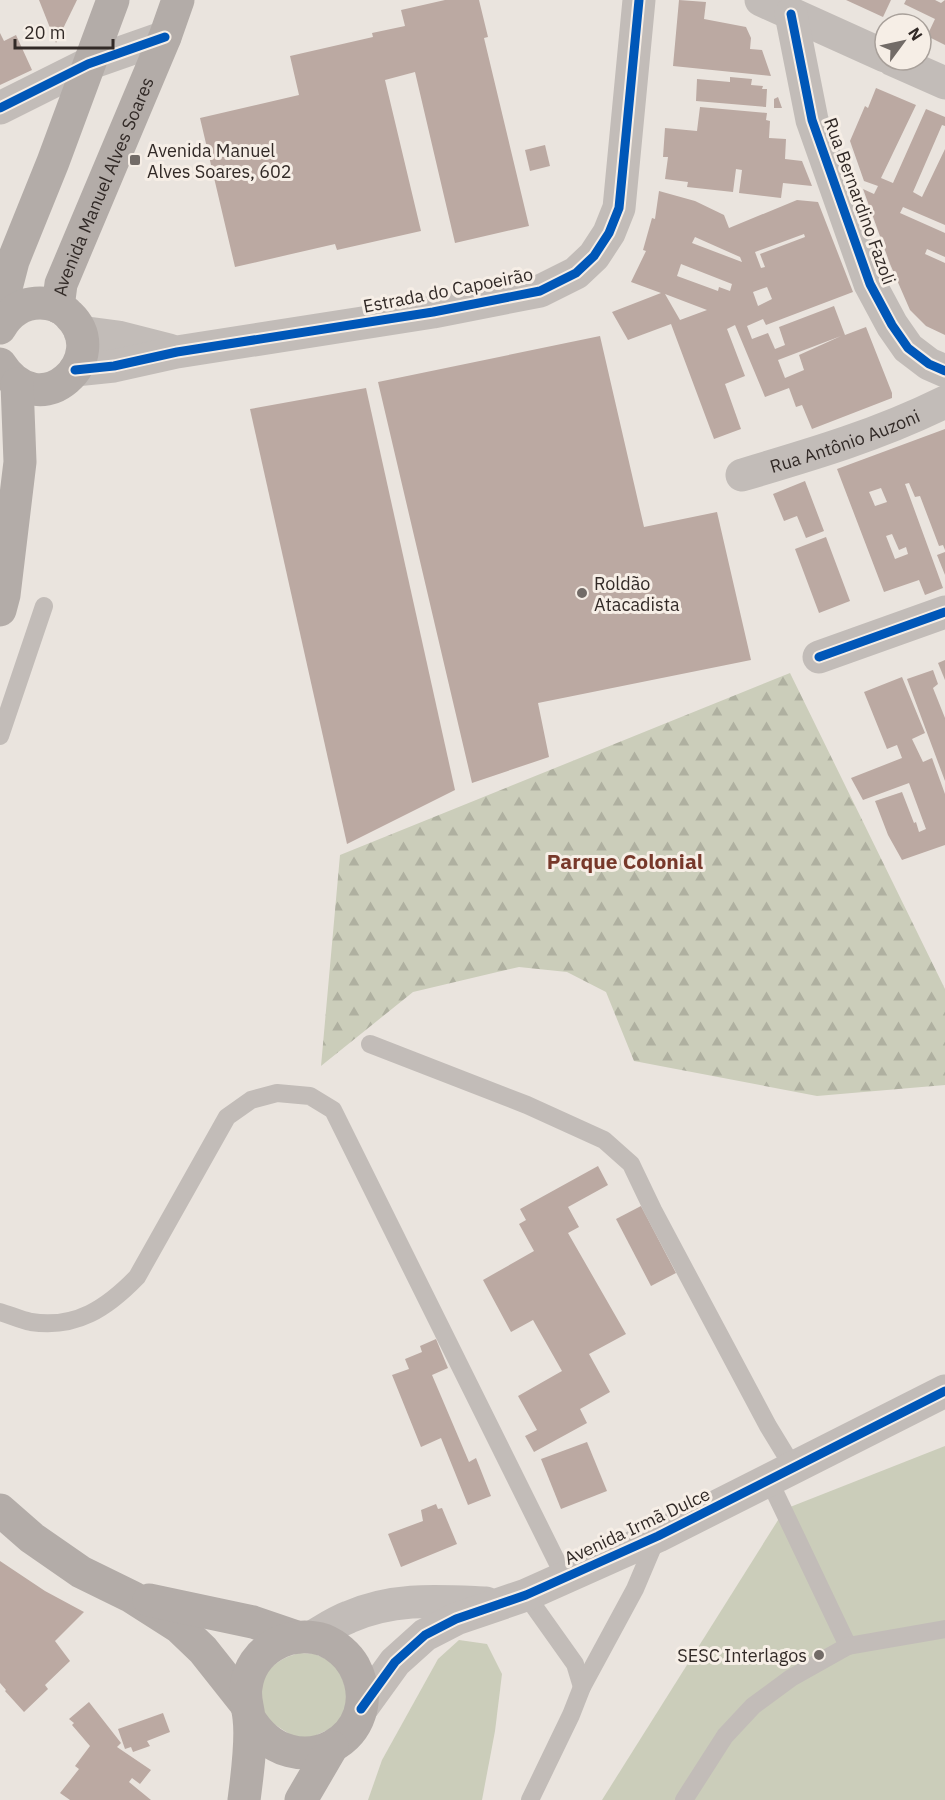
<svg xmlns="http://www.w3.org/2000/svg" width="945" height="1800" viewBox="0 0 945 1800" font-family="'IBM Plex Sans',sans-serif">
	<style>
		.green { fill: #cbcdba }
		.forest { fill: url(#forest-firs) }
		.building { fill: #bba9a2; fill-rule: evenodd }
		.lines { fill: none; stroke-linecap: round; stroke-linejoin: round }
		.service { stroke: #c2bcb8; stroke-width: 18 }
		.minor { stroke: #c2bcb8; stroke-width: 33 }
		.tertiary { stroke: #c2bcb8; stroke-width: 33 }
		.secondary { stroke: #b3aca8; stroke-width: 33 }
		.cycleway-casing { stroke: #f6eee6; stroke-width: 13 }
		.cycleway { stroke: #0057b8; stroke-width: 9 }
		.poi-dot { fill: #726b67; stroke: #f6eee6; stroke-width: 2 }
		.labels { text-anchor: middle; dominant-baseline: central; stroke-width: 6; stroke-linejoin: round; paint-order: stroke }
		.poi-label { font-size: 18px; fill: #322a27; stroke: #f6eee6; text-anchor: start }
		.street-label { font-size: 18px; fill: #322a27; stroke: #f6eee6 }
		.quarter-label { font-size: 21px; font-weight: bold; fill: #77382a; stroke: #f6eee6 }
	</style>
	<defs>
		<pattern id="forest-firs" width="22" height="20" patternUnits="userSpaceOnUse" patternTransform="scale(1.5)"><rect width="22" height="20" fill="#cbcdba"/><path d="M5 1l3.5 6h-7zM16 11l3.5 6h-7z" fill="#afb0a0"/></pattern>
	</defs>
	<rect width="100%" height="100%" fill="#eae4de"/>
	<g class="green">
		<path d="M945,1446v354h-343l183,-291z"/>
		<path d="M459,1640l28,4 15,30 -7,57 -13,69h-114l14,-40 56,-101z"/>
		<path d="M300,1653l15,1 13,6 11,10 10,27 -9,27 -38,18 -36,-23c-2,-8 -6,-20 -5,-29 1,-21 21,-33 39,-37z"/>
	</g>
	<path class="forest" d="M790,673l155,316v96l-128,11 -183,-35 -28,-69 -39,-20 -48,-5 -106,25 -92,74 19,-211z"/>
	<g class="building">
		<path d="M39,0h38l-21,43z"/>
		<path d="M445,0h34l9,37 -4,1 45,188 -74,17 -40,-171 -30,8 36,151 -84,19 -2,-6 -100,23 -35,-149 99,-23 -9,-39 83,-19 -1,-4 33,-7 -4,-16z"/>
		<path d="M679,0l27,2 -2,17 42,8 5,11 -1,11 12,1 9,26 -98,-10z"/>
		<path d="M846,0h45l-8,17z"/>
		<path d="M906,0h29l6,3 4,-3v45l-18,-9 8,-17 -31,-15z"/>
		<path d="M0,33l4,8 12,-6 16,35 -32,15z"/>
		<path d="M730,77l22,2 -1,6 12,1 -1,3h5l-1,18 -70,-6 1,-22 33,3z"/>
		<path d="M876,88l40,17 -35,73 12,5 33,-74 19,8v9l-3,-1 -29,67 9,5 23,-48v76l-42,-18 -3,6 45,20v24l-18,-8 -2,5 20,9v72l-19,-9 -16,-16 -20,-46 -27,-75 11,5 4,-8 -14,-5 -14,-40 15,-35 3,2z"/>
		<path d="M778,97l4,11h-8v-9z"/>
		<path d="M700,107l67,6 -1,7 4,1 -1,17 17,1 -1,20 17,2 10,25 -29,-3 -2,15 -42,-5 3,-23 -6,-1 -3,23 -46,-5 1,-5 -23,-3 3,-22h-5l2,-29 32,3z"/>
		<path d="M545,145l5,21 -20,5 -5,-21z"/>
		<path d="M659,191l36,10 29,14 5,13 68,-28 21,2 35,90 -87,33 -3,-6 -16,7 5,13 16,-6 7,16 10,-4 -6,-18 55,-21 11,29 21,-8 26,66v5l-80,31 -10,-24 -6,2 -7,-19 -24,9 -30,-72 -8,4 18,47 -20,8 16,45 -27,10 -43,-115 -43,16 -16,-28 49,-19 -30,-11 15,-31 -3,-1 9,-32 3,1zM804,234l1,3 -45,17 5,13 -4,1 -6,-16zM695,237l45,20 2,5 -50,-19zM681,264l51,20 -2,7 -11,-4 -1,4 -41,-15zM767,287l5,12 -14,7 -5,-14zM665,294l42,16 -27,10zM841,336l-42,19 5,15 -19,8 -7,-18z"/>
		<path d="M600,336l44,191 73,-15 34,148 -213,43 11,54 -77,26 -94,-401z"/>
		<path d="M366,388l89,402 -108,54 -97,-435z"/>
		<path d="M945,429v121l-2,-5 -4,1 -19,-50 -5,1 -6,-14 -4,1 38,104 -18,7 -6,-15 -35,12 -47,-123zM881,488l6,14 -12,4 -6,-14zM892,534l7,16 7,-3 2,7 -13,5 -9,-23z"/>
		<path d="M805,481l19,50 -18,7 -9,-22 -13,5 -11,-27z"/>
		<path d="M826,537l24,64 -31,12 -24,-64z"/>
		<path d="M945,552v23l-8,-20z"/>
		<path d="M945,660v20l-7,-17z"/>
		<path d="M933,670l5,14 -5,4 12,30v63l-38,-102z"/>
		<path d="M902,677l23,56 -13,6 11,23 9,-4 13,36v51l-43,15 -14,-25 -13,-34 27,-9 12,31 2,-1 3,10 7,-3 -17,-46 -46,17 -12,-22 51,-20 -5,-13 -10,4 -23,-57z"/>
		<path d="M598,1166l10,19 -40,22 11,20 -11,6 58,101 -37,20 21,38 -30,17 7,14 -53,29 -9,-16 12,-6 -19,-34 44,-25 -29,-51 -22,12 -28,-52 51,-29 -15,-27 7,-4 -6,-11z"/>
		<path d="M641,1206l35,67 -25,13 -35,-67z"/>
		<path d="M436,1339l12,29 -16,7 37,87 7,-4 15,38 -23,9 -27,-67 -20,9 -29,-72 17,-6 -4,-10 17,-7 -2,-6z"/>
		<path d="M587,1442l20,49 -46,18 -20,-50z"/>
		<path d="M436,1504l2,5 4,-1 15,36 -56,23 -13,-33 35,-13 -2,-11z"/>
		<path d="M0,1561l45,30 39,21 -29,29 15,20 -25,24 3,4 -24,23 -19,-21 1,-1 -6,-7z"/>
		<path d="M89,1702l32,41 -4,4 34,23 -11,14 -8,-6 -3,4 22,18h-81l-10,-7 19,-24 -4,-3 15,-20 -18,-21 2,-2 -5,-4z"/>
		<path d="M163,1713l7,19 -23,9 3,5 -17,6 -2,-5 -6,2 -7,-20z"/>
	</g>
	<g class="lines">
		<g class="service">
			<path d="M0,736l44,-130"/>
			<path d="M370,1044l157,61 77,35 27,24 22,46 115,216 25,41"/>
			<path d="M0,1312c10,3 21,8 31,10 45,7 76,-14 106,-45l90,-160 24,-17 26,-7 33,3 23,14 232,468"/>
			<path d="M769,1480l79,166"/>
			<path d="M526,1595l49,69 7,23"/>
			<path d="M530,1800l41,-85 11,-28 53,-98 22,-52"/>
			<path d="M684,1800l41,-64 28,-30 38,-28 57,-32 97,-17"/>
		</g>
		<g class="minor">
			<path d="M761,0l124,56"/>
			<path d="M791,14l21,106 58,164 22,41 16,23 21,16 16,7"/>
			<path d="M893,60l52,23"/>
			<path d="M0,108l88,-44 77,-27"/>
			<path d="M80,332l38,5 51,13"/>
			<path d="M75,370l39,-4 63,-14 256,-40 107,-21 36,-18 18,-17 15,-23 10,-25 20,-208"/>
			<path id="s1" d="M742,475c71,-21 136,-40 203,-73"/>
			<path d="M819,657l126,-45"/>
		</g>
		<g class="tertiary">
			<path d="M312,1637c12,-7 24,-15 37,-20 45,-20 90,-16 137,-14"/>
			<path d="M361,1709l34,-47 30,-27 31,-16 70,-24 132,-59 287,-145"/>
		</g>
		<g class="secondary">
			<path id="s2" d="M58,307l3,-23 104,-247 13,-37"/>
			<path d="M6,317v-29l7,-27 40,-99 60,-162"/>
			<path d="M0,328c9,-16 22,-25 40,-25 11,0 22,4 29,12 44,42 -28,113 -69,49"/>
			<path d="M0,610l4,-15 16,-133 -3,-78"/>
			<path d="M0,1510l32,28 49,34 51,25 47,30 24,23 42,53"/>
			<path d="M149,1600l104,22 44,15"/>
			<path d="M244,1800c3,-23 8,-59 5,-82 -1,-11 -5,-20 -3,-31 5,-38 43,-58 78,-47 12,5 24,15 30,26 37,70 -60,126 -105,52"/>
			<path d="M301,1800l31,-53"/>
		</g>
		<defs>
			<g id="cycleway">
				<path d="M791,14l21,106 58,164 22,41 16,23 21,16 16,7"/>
				<path d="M0,108l88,-44 77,-27"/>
				<path d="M75,370l39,-4 63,-14 256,-40 107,-21 36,-18 18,-17 15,-23 10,-25 20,-208"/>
				<path d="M819,657l126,-45"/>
				<path d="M361,1709l34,-47 30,-27 31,-16 70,-24 132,-59 287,-145"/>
			</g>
		</defs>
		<use href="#cycleway" class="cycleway-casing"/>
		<use href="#cycleway" class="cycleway"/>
	</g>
	<g class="poi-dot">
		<rect x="129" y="154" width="12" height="12" rx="3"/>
		<circle cx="582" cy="593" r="6"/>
		<circle cx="819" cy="1655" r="6"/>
	</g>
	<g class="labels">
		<g class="poi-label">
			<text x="147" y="150">Avenida Manuel<tspan x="147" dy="21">Alves Soares, 602</tspan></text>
			<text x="594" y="583">Roldão<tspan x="594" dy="21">Atacadista</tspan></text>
			<text x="807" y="1655" text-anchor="end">SESC Interlagos</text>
		</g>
		<g class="street-label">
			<text stroke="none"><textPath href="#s2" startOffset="129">Avenida Manuel Alves Soares</textPath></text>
			<text transform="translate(860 201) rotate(70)">Rua Bernardino Fazoli</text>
			<text transform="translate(448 290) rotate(-11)">Estrada do Capoeirão</text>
			<text stroke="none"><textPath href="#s1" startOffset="108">Rua Antônio Auzoni</textPath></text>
			<text transform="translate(637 1526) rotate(-25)">Avenida Irmã Dulce</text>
		</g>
		<g class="quarter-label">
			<text x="625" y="861">Parque Colonial</text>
		</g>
	</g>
	<g transform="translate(903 42) rotate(57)"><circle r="28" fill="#f6eee6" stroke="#a8a09a" stroke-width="1.5"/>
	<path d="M0-4.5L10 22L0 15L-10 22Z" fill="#726b67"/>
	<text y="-9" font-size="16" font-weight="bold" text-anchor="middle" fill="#322a27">N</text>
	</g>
	<path d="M15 39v9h98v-9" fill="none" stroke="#322a27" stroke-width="3"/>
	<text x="24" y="39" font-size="18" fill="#322a27" stroke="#f6eee6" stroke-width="4.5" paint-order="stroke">20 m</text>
</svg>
